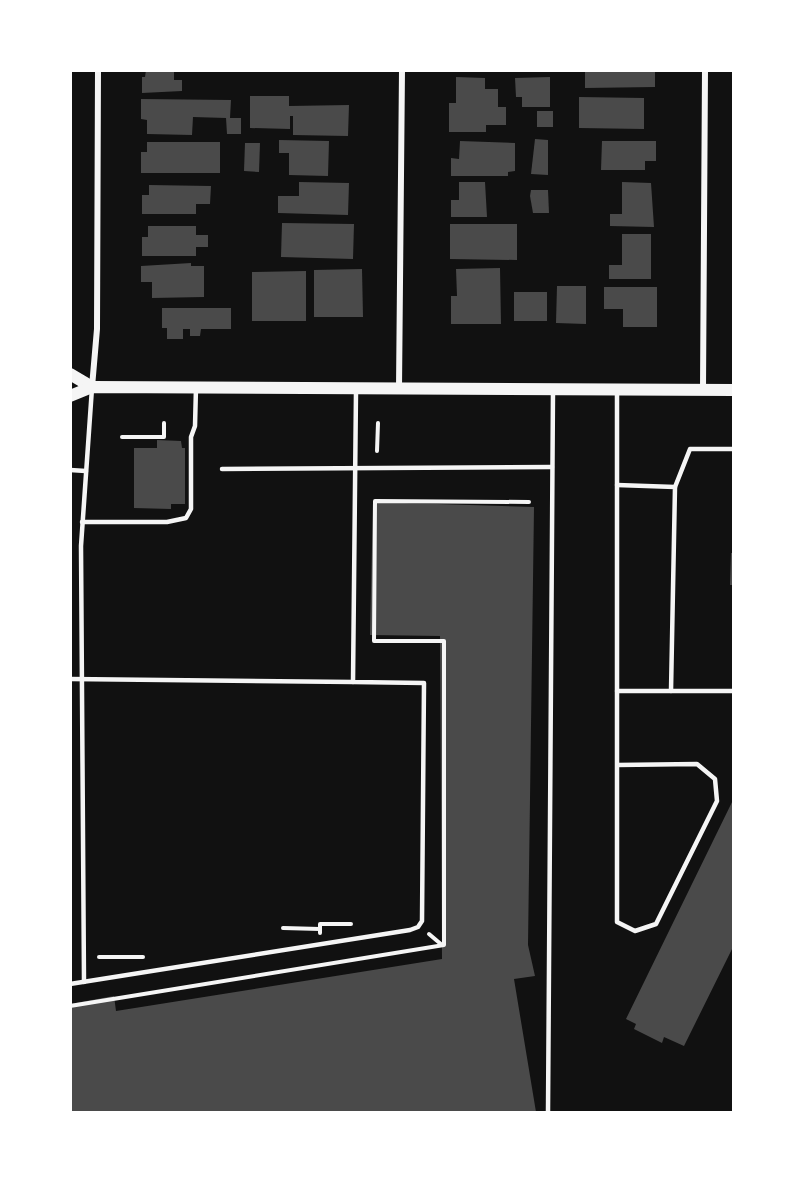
<svg xmlns="http://www.w3.org/2000/svg" width="804" height="1183" viewBox="0 0 804 1183" font-family="Cabin,sans-serif">
	<style>
		.building { fill: #4a4a4a }
		.lines { fill: none; stroke-linecap: round; stroke-linejoin: round }
		.path { stroke: #f5f5f5; stroke-width: 4 }
		.service { stroke: #f5f5f5; stroke-width: 4.5 }
		.minor { stroke: #f5f5f5; stroke-width: 6 }
		.secondary { stroke: #f5f5f5; stroke-width: 12 }
	</style>
	<rect width="100%" height="100%" fill="#111"/>
	<g class="building">
		<path d="M146,70h28v10h8v11l-40,2v-16h3z"/>
		<path d="M585,70l70,2v15l-70,1z"/>
		<path d="M456,77l29,1v11h13v18h8v18h-20v7h-37v-29h7z"/>
		<path d="M550,77v30h-28v-10h-6l-1,-19z"/>
		<path d="M250,96h39v10l60,-1 -1,31 -55,-1v-19h-3v13l-40,-1z"/>
		<path d="M579,97l65,1v31l-65,-1z"/>
		<path d="M141,99l90,1 -1,18h11v16h-14l-1,-16 -33,-1 -1,18 -45,-1v-14l-6,-1z"/>
		<rect x="537" y="111" width="16" height="16"/>
		<path d="M535,139l13,1v35l-17,-1z"/>
		<path d="M279,140l50,1 -1,35 -39,-1v-22h-10z"/>
		<path d="M460,141l55,2v28l-7,1v4h-57v-18l8,1z"/>
		<path d="M602,141h54v20h-11v9h-44z"/>
		<path d="M147,142h73v31h-79v-21h6z"/>
		<path d="M245,143h15l-1,29 -15,-1z"/>
		<path d="M299,182l50,1 -1,32 -70,-2v-17h21z"/>
		<path d="M459,182h26l2,35h-36v-17h8z"/>
		<path d="M622,182l29,1 3,44 -44,-1v-12h12z"/>
		<path d="M149,185l62,1 -1,18h-14v10h-54v-19h7z"/>
		<path d="M531,190h17l1,23h-16l-3,-17z"/>
		<path d="M282,223l72,1 -1,35 -72,-2z"/>
		<path d="M450,224h67v36l-67,-1z"/>
		<path d="M148,226h48v9h12v12h-12v9h-54v-19h6z"/>
		<path d="M622,234h29v45h-42v-14h13z"/>
		<path d="M191,263v3h13v31l-52,1v-16h-11v-16z"/>
		<path d="M500,268l1,56h-50v-28h6l-1,-27z"/>
		<path d="M362,269l1,48h-49v-47z"/>
		<path d="M306,271v50h-54v-49z"/>
		<path d="M557,286h29v38l-30,-1z"/>
		<path d="M604,287h53v40h-34v-18h-19z"/>
		<rect x="514" y="292" width="33" height="29"/>
		<path d="M162,308h69v21h-30l-1,7h-10v-7h-7v10h-16v-11h-5z"/>
		<path d="M157,440l24,1 1,7h3v56h-14v5l-37,-1v-60h23z"/>
		<path d="M373,502l161,5 -6,438 7,31 -21,3 22,133h-466v-108l44,-8 2,15 326,-52 -2,-323 -70,-1z"/>
		<path d="M731,553h3v32h-4z"/>
		<path d="M734,798v147l-50,101 -20,-9 -2,6 -28,-14 2,-5 -10,-5z"/>
	</g>
	<g class="lines">
		<g class="path">
			<path d="M122,437h42v-14"/>
			<path d="M377,451l1,-28"/>
			<path d="M283,928l37,1"/>
			<path d="M320,933v-9h31"/>
			<path d="M429,934l13,11"/>
			<path d="M99,957h44"/>
			<path d="M70,1006l374,-61v-304h-70l1,-140 154,1"/>
		</g>
		<g class="service">
			<path d="M222,469l330,-2"/>
			<path d="M70,470l16,1"/>
			<path d="M617,485l58,2 -4,204"/>
			<path d="M675,487l15,-38h44"/>
			<path d="M82,522h85l19,-4 5,-9v-72l4,-11 1,-39"/>
			<path d="M70,679l283,3"/>
			<path d="M617,691h117"/>
			<path d="M617,765l80,-1 18,15 2,22 -61,123 -21,7 -18,-9v-532"/>
			<path d="M84,982l-3,-436 11,-158"/>
			<path d="M70,984l340,-54 8,-3 4,-6 2,-238 -71,-1 3,-291"/>
			<path d="M548,1112l5,-722"/>
		</g>
		<g class="minor">
			<path d="M92,387l5,-58 1,-259"/>
			<path d="M399,388l3,-318"/>
			<path d="M703,390l2,-320"/>
		</g>
		<g class="secondary">
			<path d="M70,374l22,13"/>
			<path d="M70,396l22,-9 642,3"/>
		</g>
	</g>
	<rect width="804" height="1183" fill="none" stroke="#ffffff" stroke-width="144"/>
</svg>
